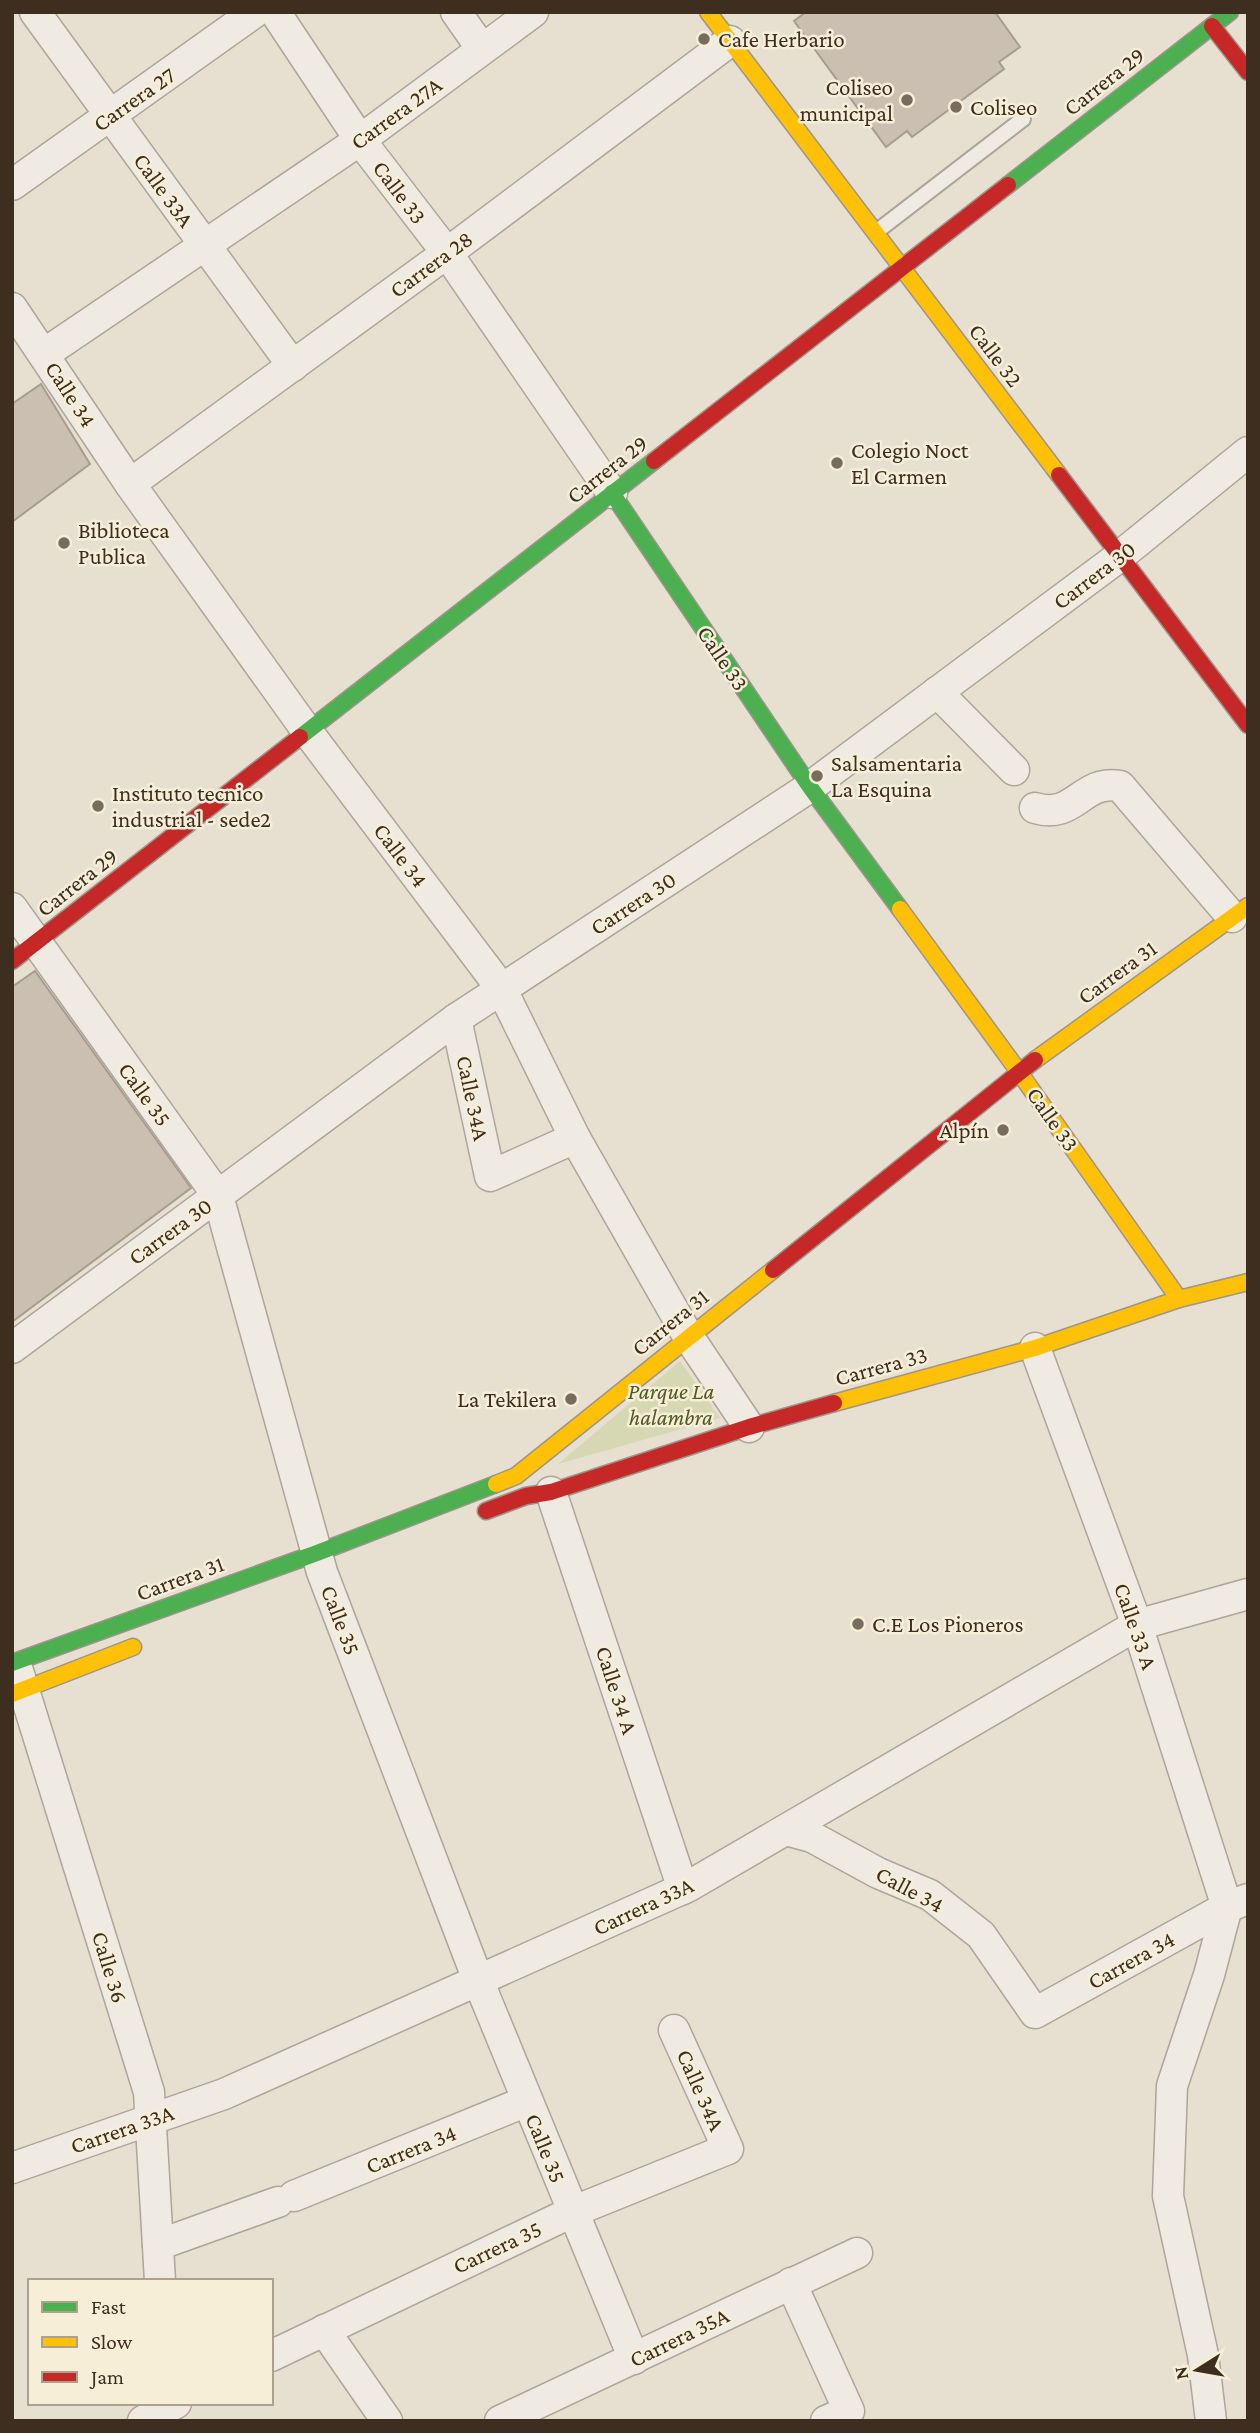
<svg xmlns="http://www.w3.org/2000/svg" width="1260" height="2433" viewBox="0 0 1260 2433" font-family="'Crimson Pro',serif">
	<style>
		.green { fill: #d6d7b3 }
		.building { fill: #cbbfb2; stroke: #a89c90; stroke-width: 2 }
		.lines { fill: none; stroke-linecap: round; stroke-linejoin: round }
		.lane-casing { stroke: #ada599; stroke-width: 18 }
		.street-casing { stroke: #ada599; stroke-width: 33 }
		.fast-casing { stroke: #9c958a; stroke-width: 19 }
		.slow-casing { stroke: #9c958a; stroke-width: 19 }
		.jam-casing { stroke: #9c958a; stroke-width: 19 }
		.lane { stroke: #efebe3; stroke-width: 14 }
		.street { stroke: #efebe3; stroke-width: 30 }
		.fast { stroke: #4caf50; stroke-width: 16 }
		.slow { stroke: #ffc107; stroke-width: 16 }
		.jam { stroke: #c62828; stroke-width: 16 }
		.poi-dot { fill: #786c5e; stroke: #f7eed8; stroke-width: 2.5 }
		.labels { text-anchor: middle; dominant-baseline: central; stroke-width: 5; stroke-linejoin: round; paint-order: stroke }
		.poi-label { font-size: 23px; fill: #3d2e20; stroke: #f7eed8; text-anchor: start }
		.street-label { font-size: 23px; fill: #3d2e20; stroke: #f7eed8 }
		.park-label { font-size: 23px; font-style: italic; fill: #4d5a26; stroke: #f7eed8 }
	</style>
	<rect width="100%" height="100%" fill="#e7e0d1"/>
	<path class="green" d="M680,1361l40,57 -162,46z"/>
	<g class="building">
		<path d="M806,12h189l25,35 -21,15 5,7 -92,68 -5,-6 -21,16 -92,-126z"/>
		<path d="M41,384l49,80 -78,58v-118z"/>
		<path d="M35,971l156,217 -179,134v-335z"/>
	</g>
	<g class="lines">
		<defs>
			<path id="lane" d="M876,232l147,-113"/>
			<g id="street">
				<path d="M35,12l258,354"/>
				<path d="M275,12l85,128 87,113 165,240"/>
				<path d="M456,12l26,37"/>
				<path d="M12,185l243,-173"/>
				<path d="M12,308l118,176 177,247 194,257 74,150 113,198 61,91"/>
				<path d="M44,354l316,-214 173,-128"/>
				<path d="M130,484l317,-231 283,-212"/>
				<path d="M937,692l77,78"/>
				<path d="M1035,808c41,12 46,-29 85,-22l112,131"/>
				<path d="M12,908l206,288 104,376 156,408 156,379"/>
				<path d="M456,1019l34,157 85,-38"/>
				<path d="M12,1348l444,-329 354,-232 310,-231 128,-104"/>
				<path d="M1035,1348l102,277 90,282"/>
				<path d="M551,1492l132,397"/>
				<path d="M18,1671l131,421 11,189"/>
				<path d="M786,1830l26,7 66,36 52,22 51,40 54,78 192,-106 21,-8"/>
				<path d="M12,2168l212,-74 465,-208 448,-261 111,-31"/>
				<path d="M294,2196l233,-95"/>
				<path d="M158,2245l120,-43"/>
				<path d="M791,2283l58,128 -23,10"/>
				<path d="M324,2330l63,91"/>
				<path d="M271,2356l301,-144 156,-63 -54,-119"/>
				<path d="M143,2421l33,-18"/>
				<path d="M500,2421l357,-168"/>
				<path d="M1211,2421l-8,-66 -35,-159 4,-110 37,-111 18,-68"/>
			</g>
			<g id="fast">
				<path d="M1008,185l222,-173"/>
				<path d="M612,493l198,294 90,122"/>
				<path d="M300,737l354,-276"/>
				<path d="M12,1663l305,-110 179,-69"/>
			</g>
			<g id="slow">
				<path d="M708,12l351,463"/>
				<path d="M900,909l119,163 160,227"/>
				<path d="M1035,1060l213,-154"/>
				<path d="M834,1403l201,-55 144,-49 69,-17"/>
				<path d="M496,1484l20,-8 257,-206"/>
				<path d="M12,1694l121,-47"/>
			</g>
			<g id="jam">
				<path d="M1212,26l36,46"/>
				<path d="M654,461l354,-276"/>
				<path d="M1059,475l189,250"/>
				<path d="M12,961l288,-224"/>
				<path d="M773,1270l262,-210"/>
				<path d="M486,1511l40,-15 25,-4 198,-65 85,-24"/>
			</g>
		</defs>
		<use href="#lane" class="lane-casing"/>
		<use href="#street" class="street-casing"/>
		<use href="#fast" class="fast-casing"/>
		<use href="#slow" class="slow-casing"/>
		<use href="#jam" class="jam-casing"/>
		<use href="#lane" class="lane"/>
		<use href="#street" class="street"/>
		<use href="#fast" class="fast"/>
		<use href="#slow" class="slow"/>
		<use href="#jam" class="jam"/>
	</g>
	<g class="poi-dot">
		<circle cx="704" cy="39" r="7"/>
		<circle cx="907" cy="100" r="7"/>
		<circle cx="956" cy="107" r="7"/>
		<circle cx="837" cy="463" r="7"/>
		<circle cx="64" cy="543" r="7"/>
		<circle cx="817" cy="776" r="7"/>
		<circle cx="98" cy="806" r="7"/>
		<circle cx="1003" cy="1130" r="7"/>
		<circle cx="571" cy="1399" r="7"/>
		<circle cx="858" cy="1624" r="7"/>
	</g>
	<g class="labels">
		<g class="poi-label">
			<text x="718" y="39">Cafe Herbario</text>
			<text x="893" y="87" text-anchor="end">Coliseo<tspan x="893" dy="26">municipal</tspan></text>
			<text x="970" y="107">Coliseo</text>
			<text x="851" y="450">Colegio Noct<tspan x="851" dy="26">El Carmen</tspan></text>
			<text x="78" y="530">Biblioteca<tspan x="78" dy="26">Publica</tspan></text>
			<text x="831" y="763">Salsamentaria<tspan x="831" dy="26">La Esquina</tspan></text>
			<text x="112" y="793">Instituto tecnico<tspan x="112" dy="26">industrial - sede2</tspan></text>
			<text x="989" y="1130" text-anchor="end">Alpín</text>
			<text x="557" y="1399" text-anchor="end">La Tekilera</text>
			<text x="872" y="1624">C.E Los Pioneros</text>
		</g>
		<g class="street-label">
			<text transform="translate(1104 81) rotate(-38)">Carrera 29</text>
			<text transform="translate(134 99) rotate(-35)">Carrera 27</text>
			<text transform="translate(396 113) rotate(-36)">Carrera 27A</text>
			<text transform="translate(164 190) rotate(54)">Calle 33A</text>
			<text transform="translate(400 192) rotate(53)">Calle 33</text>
			<text transform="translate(431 264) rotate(-36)">Carrera 28</text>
			<text transform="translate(996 355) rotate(53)">Calle 32</text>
			<text transform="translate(71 394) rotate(57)">Calle 34</text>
			<text transform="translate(607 469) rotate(-38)">Carrera 29</text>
			<text transform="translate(1094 575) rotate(-37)">Carrera 30</text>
			<text transform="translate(723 658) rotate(56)">Calle 33</text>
			<text transform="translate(401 855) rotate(53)">Calle 34</text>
			<text transform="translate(77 882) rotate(-38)">Carrera 29</text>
			<text transform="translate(633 903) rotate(-33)">Carrera 30</text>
			<text transform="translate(1117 972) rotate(-36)">Carrera 31</text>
			<text transform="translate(145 1094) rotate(54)">Calle 35</text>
			<text transform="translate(473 1098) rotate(78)">Calle 34A</text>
			<text transform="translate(1053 1119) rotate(55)">Calle 33</text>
			<text transform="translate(170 1231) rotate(-36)">Carrera 30</text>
			<text transform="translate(670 1322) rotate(-39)">Carrera 31</text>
			<text transform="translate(881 1366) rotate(-15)">Carrera 33</text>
			<text transform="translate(180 1578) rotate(-20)">Carrera 31</text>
			<text transform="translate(341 1620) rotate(69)">Calle 35</text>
			<text transform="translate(1136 1626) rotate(71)">Calle 33 A</text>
			<text transform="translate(617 1690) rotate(72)">Calle 34 A</text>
			<text transform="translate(910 1889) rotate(28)">Calle 34</text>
			<text transform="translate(643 1906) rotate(-25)">Carrera 33A</text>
			<text transform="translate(1131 1960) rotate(-29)">Carrera 34</text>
			<text transform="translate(110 1967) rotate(73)">Calle 36</text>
			<text transform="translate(701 2090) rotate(66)">Calle 34A</text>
			<text transform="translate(122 2129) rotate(-19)">Carrera 33A</text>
			<text transform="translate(546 2148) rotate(68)">Calle 35</text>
			<text transform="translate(411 2149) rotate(-22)">Carrera 34</text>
			<text transform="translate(497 2247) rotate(-25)">Carrera 35</text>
			<text transform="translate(679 2337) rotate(-26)">Carrera 35A</text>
		</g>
		<g class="park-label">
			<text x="671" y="1391">Parque La<tspan x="671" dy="26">halambra</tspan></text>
		</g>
	</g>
	<rect width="1260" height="2433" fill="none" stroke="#3d2e20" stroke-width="28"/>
	<rect x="28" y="2279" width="245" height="126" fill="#f7eed8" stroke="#ada18e" stroke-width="2"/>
	<rect x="42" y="2302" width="35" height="10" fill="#4caf50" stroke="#ada18e" stroke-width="2"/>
	<text x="91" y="2314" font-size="21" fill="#3d2e20">Fast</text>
	<rect x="42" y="2337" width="35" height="10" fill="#ffc107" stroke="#ada18e" stroke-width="2"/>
	<text x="91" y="2349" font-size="21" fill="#3d2e20">Slow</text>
	<rect x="42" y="2372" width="35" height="10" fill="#c62828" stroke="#ada18e" stroke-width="2"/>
	<text x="91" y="2384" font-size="21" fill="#3d2e20">Jam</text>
	<g transform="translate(1197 2370) rotate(259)" stroke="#f7eed8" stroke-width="5" paint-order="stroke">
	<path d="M0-5L12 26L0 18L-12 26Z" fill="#3d2e20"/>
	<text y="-10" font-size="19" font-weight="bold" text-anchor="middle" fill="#3d2e20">N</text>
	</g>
</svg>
